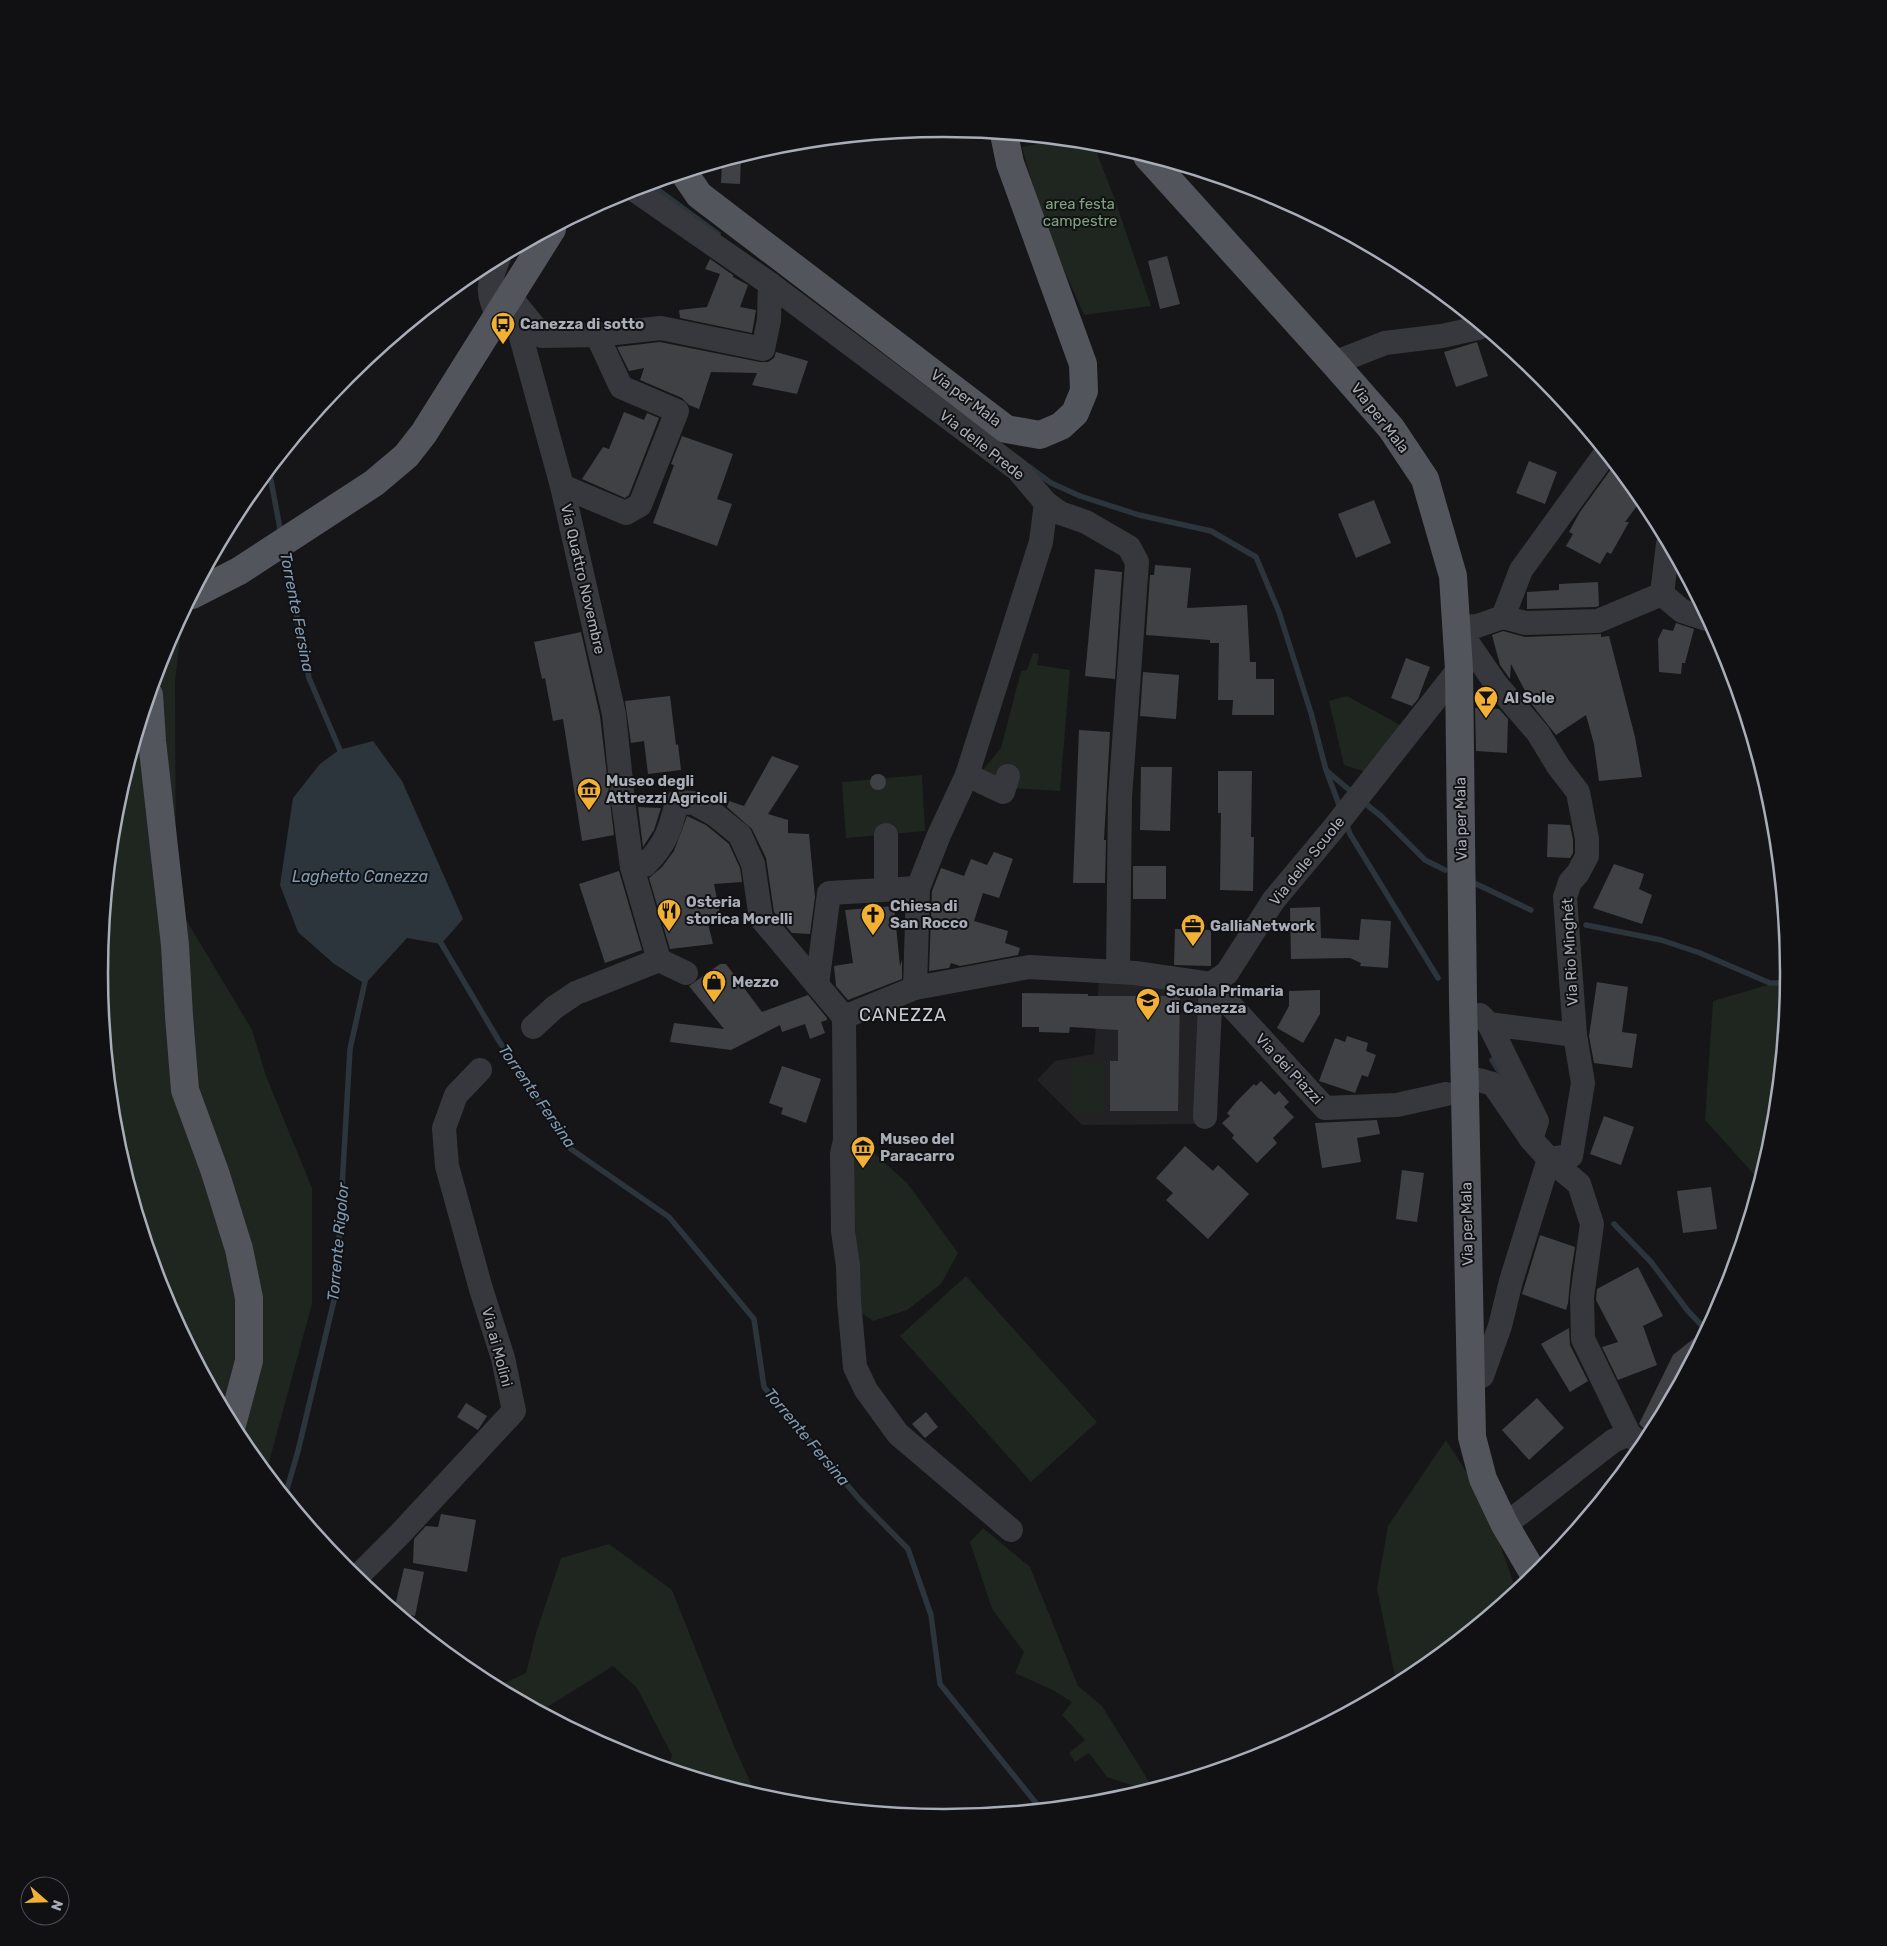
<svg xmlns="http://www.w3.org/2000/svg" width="1887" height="1946" viewBox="0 0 1887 1946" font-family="Rubik,sans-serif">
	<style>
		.built { fill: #222225 }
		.green { fill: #1e261f }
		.water { fill: #2c353c }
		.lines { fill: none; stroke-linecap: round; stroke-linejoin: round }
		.stream { stroke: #2c353c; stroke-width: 5.5 }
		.building { fill: #404145 }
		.minor { stroke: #37383d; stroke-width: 24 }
		.major { stroke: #53555c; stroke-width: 28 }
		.labels { text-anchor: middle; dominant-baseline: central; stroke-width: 4; stroke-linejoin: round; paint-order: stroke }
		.park-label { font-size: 15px; fill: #7fa381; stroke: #111113 }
		.poi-label { font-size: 15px; font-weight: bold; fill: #a8adb8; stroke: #111113; text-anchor: start }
		.street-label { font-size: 15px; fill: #a8adb8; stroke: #111113 }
		.water-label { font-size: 16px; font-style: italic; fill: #7f9bb3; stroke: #111113 }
		.quarter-label { font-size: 18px; letter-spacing: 1px; fill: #c9ccd4; stroke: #111113 }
		.rim { fill: none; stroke: #a8adb8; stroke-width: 2.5 }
	</style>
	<rect width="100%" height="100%" fill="#161618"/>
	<path class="built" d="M1099,979l102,10 -5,135 -114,1 -45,-45 18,-19 39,-7z"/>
	<g class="green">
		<path d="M1058,140l35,3 22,57 36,106 -67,9 -40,-91 -22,-77z"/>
		<path d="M183,612l-8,69 1,222 76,127 14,46 46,112v116l-46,169 -25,-31 -78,-146 -48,-158 -16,-165 16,-165 48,-159z"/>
		<path d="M1033,653l6,1 -2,11 33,5 -10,121 -48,-3 -30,-17 19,-23 20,-77 6,-1z"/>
		<path d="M1347,696l55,30 -36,46 -22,-7 -15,-64z"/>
		<path d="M922,775l3,56 -79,7 -4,-56z"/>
		<path d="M1788,979l-16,159 -13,42 -54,-60 8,-119z"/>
		<rect x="1072" y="1063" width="31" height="49"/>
		<path d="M867,1147l40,36 51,70 -17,31 -34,26 -34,11 -14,-10 -7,-150z"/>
		<path d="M966,1276l131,146 -66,60 -131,-146z"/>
		<path d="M1446,1440l39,62 31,88 -103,86 -37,19 19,-19 -18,-87 11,-63z"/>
		<path d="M983,1528l47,39 48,119 24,20 51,82 -6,2 -40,-13 -18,-24 -14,9 -6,-9 16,-13 -23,-25 10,-13 -19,-12 -38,-17 9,-21 -32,-43 -22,-67z"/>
		<path d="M609,1544l63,46 62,156 22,49 -88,-27 4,-13 -35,-67 -24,-22 -72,45 -45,-24 30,-14 11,-43 24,-72z"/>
	</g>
	<path class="water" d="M373,741l29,40 61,138 -22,25 -34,-6 -42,46 -32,-21 -35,-31 -18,-47 13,-87 27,-34 19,-14z"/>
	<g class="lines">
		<g class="stream">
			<path d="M650,184l68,50"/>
			<path d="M1028,466l23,17 29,13 59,19 72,16 45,26 23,55 32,101 15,57 15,40"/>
			<path d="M269,470l12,64"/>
			<path d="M284,551l25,127 33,77"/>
			<path d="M1327,771l27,23"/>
			<path d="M1361,800l21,17 43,43 20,10"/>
			<path d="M1346,823l4,11 88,144"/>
			<path d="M1472,882l59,28"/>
			<path d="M1586,925l75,15 39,13 70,30h17"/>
			<path d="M438,938l61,103 72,108 98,68 85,102 10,68 96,113 48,49 23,66 9,69 100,124"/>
			<path d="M1492,1060l12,19"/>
			<path d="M1614,1224l37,38 37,49 18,19"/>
			<path d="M285,1496l13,-45 38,-159 14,-243 16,-72"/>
		</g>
	</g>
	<g class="building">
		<path d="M741,156l-1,28 -19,-1 1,-21z"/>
		<path d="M1167,256l13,48 -20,5 -12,-48z"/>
		<path d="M710,259l23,16v2l15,8 -8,22 16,3 -4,23 -72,-15 -1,-8 28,-3 13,-33 -15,-5z"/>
		<path d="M660,342l100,20h8l6,-4 2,-6 32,9 -11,33 -45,-9 5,-12 -46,-1 -12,37 -10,-4 -7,-7 -42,-18 4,-12 -15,3 -12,-24z"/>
		<path d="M1477,342l11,34 -32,11 -12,-35z"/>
		<path d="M624,412l20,8 3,-7 12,5 -30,77 -4,3 -43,-19 21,-32 6,2z"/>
		<path d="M682,436l51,18 -16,45 15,5 -15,42 -64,-23 21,-58 -3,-1z"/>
		<path d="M1529,461l28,11 -12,32 -29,-11z"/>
		<path d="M1614,465l28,34 -17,23h4l-18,32 -4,-2 -7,12 -34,-18 7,-12 -4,-2 11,-20z"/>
		<path d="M1374,500l17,43 -35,15 -18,-44z"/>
		<path d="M1155,565l36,3 -4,40 60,-3 3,57h6v17h18v36h-42l1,-15h-15l1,-57h-9v-3l-64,-5 4,-60h4z"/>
		<path d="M1095,569l27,3 -7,107 -30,-3z"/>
		<path d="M1598,582l1,24 -4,1 -68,2v-17l32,-2v-6z"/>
		<path d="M1676,623l18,6 -9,34h-3l-1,11 -22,-2 -1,-33 5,-10 10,2z"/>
		<path d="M1503,631l22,6 76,-3v3l8,-1 26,101 7,40 -43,4 -5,-37 -8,-29 -30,20 -23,-29 -22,-42 -1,15 -10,-14 -8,-30z"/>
		<path d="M581,632l19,84 14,119 -32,6 -19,-122 -10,2 -8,-43 -3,1 -8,-37z"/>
		<path d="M1406,658l24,9 -12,32 -6,7 -21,-8z"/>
		<path d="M1143,672l36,3 -3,44 -36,-3z"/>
		<path d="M670,696l6,49 2,-1 3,26 -33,4 -4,-33 -13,2 -6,-42z"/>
		<path d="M1475,708l24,1 9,10 -1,34 -31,-2z"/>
		<path d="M1079,730l31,2 -6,108h2l-1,43h-32z"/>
		<path d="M772,756l27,10 -31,48 20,6v13l21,1 6,63 -5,37 -18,-1 -18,-21 -8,-54 -14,-29 -25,-22 2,-6 15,5z"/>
		<path d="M1141,767h31l-2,64 -30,-1z"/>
		<path d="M1218,771h34l-1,66h3l-1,54 -33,-1 1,-77h-3z"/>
		<circle cx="878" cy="782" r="8"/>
		<path d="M638,807l23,1 -7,22 -11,17z"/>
		<path d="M687,816l19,9 23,19 11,24 2,14 -28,2 6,30 -14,1 7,29 -43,5 -21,-71 13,-11 12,-16z"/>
		<path d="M1548,824l22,1 3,15v13l-3,5 -23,-1z"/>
		<path d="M994,852l19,7 -14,39 -16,-5 -9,28 34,10 -3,12 15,5 -2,7 -58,11 -9,-3 -2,5 -20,3 3,-80 9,-23 23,8 7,-17 16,6z"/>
		<path d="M1614,864l30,10 -5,15 13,6 -10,29 -49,-16z"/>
		<rect x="1133" y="866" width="33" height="33"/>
		<path d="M619,871l23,79 -37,13 -26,-79z"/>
		<path d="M894,906l6,60 2,-6v19l-54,21 -12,-14 -2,-20 19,-3 -8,-53z"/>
		<path d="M1320,907l1,31 38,2 2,-21 30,2 -3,47 -28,-2 1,-3 -11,-5 -59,1 -1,-51z"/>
		<path d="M1175,929l36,1v36l-37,-1z"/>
		<path d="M720,964h6l36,48 46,-17 19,23v2l-6,2 4,11 -15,6 -5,-15 -23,8 -2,-7 -49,25 -61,-8 4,-19 50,6 -35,-43z"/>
		<path d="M1597,982l31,5 -6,45 15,2 -5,34 -38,-5 -5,-27z"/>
		<path d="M1320,990v24l-17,29 -26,-15 12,-22v-15z"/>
		<path d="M1022,993l66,1v2h92l-2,115h-68v-50h8v-31l-48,-3 -1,6 -30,-1v-5h-17z"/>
		<path d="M1347,1036l21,7 -2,8 10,4 -8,22 -6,-2 -7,18 -36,-12 16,-43 10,4z"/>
		<path d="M782,1066l39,13 -15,44 -25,-9 2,-6 -14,-5z"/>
		<path d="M1261,1081l14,14 4,-4 10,11 -5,5 10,10 -21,21 4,5 -20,20 -25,-25 2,-3 -12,-12 8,-7 -3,-3 10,-12 17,-17 2,2z"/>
		<path d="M1604,1116l30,11 -13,38 -31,-11z"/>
		<path d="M1377,1120l3,14 -23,4 4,24 -39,6 -7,-45z"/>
		<path d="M1185,1146l28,25 5,-6 31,29 -41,45 -42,-39 7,-7 -17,-15z"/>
		<path d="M1402,1170l22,3 -7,49 -21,-3z"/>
		<path d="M1711,1187l6,42 -34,4 -6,-42z"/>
		<path d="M1540,1235l35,12 -4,25 -3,31 -2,7 -44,-16z"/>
		<path d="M1638,1267l25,49 -20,10 14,39 -39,15 -16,-33 16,-5 -22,-42 1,-11z"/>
		<path d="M1569,1328l1,17 18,36 -18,11 -29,-48z"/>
		<path d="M1707,1328l-30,57 -27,49 -11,-10 34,-69z"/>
		<path d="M1537,1398l27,30 -35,32 -27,-30z"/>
		<path d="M466,1403l21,13 -9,14 -21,-13z"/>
		<path d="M926,1412l12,15 -13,11 -13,-14z"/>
		<path d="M441,1514l35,6 -9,52 -54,-9 1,-24 12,-13 12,1z"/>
		<path d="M404,1568l20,4 -9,44 -18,-4 -3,-2z"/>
	</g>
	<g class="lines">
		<g class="minor">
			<path d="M633,189l137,95 248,186 28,33 -5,39 -74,233 -28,60 -21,53 -3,100"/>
			<path d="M510,297l52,189 52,228 9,87 9,66 27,93 27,13"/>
			<path d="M516,304l26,32 55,-1 64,-7 102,21 6,-29 1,-36"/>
			<path d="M498,316c-13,-25 -9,-33 1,-59"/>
			<path d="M1334,363l51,-20 57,-7 36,-8"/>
			<path d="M562,486l64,27 14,-8 37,-94 -56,-24 -24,-52"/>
			<path d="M1046,503l14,10 26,9 43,25 8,15 -17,236 -2,174"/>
			<path d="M1662,594l6,-50"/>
			<path d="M1503,617l22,6 73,-2 64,-27 20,17 25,8"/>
			<path d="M1457,627l39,57 42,49 20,33 20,26 9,47v17l-9,17 -8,9 -5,15 10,138 8,48 -12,73 -22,3"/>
			<path d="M1457,627l20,-1 26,-9 18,-47 84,-116"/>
			<path d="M967,775l36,17 5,-16"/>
			<path d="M886,835v54"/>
			<path d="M632,867l13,-2c21,-21 25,-35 32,-63l17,1 20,11 26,21 13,29 8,54 83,99"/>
			<path d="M1211,984l114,124 72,-3 49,-11"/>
			<path d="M817,985l12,-92 89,-5"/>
			<path d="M1480,1015l9,9 86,11"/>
			<path d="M844,1017l71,-29 114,-21 106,6 76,11 16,-11 46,-72 60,-72 126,-160"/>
			<path d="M844,1017l1,123 -3,14 1,77 5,35 1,35 6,66 11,23 32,44 113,96"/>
			<path d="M1489,1024l48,97 -6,18 18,20 30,25 13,40 -10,73 1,42 46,95"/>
			<path d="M533,1027l22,-20 21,-14 83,-33"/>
			<path d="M1479,1080l14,4 38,55"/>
			<path d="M1205,1117l6,-133"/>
			<path d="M1471,1380l11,-4 18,-50 11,-45 38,-122"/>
			<path d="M1505,1525l108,-84 16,-7 14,12"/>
			<path d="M356,1578l44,-44 114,-123 -11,-53 -22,-69 -34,-123 -3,-38 12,-33 24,-25"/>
		</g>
		<g class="major">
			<path d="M1147,156l187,207 57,65 34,51 28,97 6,93 4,329 9,439 11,42 22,46 30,51"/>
			<path d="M684,173l15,22 307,234 34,6 21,-9 14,-13 9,-22 -1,-27 -73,-201 -6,-29"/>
			<path d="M192,595l47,-24 135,-88 32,-27 18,-23 128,-204"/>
			<path d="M149,695l3,46 23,204 4,71 6,74 30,82 24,77 10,49v63l-17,64"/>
		</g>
	</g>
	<defs>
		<symbol id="bus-pin" viewBox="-11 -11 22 30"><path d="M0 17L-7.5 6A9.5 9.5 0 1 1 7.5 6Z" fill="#f2b134" stroke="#111113"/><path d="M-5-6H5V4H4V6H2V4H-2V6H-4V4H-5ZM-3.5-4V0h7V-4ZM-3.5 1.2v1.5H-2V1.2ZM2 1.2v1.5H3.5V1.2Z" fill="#111"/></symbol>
		<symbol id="bar-pin" viewBox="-11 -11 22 30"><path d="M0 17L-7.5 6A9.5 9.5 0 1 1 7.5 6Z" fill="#f2b134" stroke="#111113"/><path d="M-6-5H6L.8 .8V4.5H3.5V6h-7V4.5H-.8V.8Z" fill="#111"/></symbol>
		<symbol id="museum-pin" viewBox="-11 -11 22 30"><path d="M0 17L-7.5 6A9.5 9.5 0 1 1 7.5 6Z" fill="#f2b134" stroke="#111113"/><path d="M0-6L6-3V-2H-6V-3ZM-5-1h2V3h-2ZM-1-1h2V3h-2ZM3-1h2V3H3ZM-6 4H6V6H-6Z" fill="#111"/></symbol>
		<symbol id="restaurant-pin" viewBox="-11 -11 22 30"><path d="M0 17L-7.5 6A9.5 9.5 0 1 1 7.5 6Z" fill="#f2b134" stroke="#111113"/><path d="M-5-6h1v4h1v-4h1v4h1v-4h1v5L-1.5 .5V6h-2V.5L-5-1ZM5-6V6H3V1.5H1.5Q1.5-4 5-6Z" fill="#111"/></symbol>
		<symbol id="church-pin" viewBox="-11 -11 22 30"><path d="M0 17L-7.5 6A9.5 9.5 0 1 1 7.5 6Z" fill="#f2b134" stroke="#111113"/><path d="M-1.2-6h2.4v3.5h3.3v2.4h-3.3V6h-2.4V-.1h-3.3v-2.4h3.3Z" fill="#111"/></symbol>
		<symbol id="office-pin" viewBox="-11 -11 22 30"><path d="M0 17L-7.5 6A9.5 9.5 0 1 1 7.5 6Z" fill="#f2b134" stroke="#111113"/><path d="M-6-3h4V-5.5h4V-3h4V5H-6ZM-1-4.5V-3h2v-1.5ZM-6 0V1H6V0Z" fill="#111"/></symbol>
		<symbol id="shop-pin" viewBox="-11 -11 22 30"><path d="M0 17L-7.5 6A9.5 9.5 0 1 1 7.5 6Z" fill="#f2b134" stroke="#111113"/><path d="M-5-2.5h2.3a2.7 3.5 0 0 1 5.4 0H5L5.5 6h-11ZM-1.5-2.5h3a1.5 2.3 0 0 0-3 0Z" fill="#111"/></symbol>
		<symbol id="school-pin" viewBox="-11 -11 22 30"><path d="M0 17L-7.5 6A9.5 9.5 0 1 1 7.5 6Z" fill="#f2b134" stroke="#111113"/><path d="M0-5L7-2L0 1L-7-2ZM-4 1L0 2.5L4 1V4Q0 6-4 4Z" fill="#111"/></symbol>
	</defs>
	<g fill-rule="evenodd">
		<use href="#bus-pin" x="489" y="310" width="28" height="38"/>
		<use href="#bar-pin" x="1472" y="684" width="28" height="38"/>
		<use href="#museum-pin" x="575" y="776" width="28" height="38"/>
		<use href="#restaurant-pin" x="655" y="897" width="28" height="38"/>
		<use href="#church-pin" x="859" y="901" width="28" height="38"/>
		<use href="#office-pin" x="1179" y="912" width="28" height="38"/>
		<use href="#shop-pin" x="700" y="968" width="28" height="38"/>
		<use href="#school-pin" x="1134" y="986" width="28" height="38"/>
		<use href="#museum-pin" x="849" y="1134" width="28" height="38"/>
	</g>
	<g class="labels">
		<g class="park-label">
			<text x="1080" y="204">area festa<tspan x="1080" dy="17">campestre</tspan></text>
		</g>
		<g class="poi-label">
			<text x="520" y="324">Canezza di sotto</text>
			<text x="1504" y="698">Al Sole</text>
			<text x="606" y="781">Museo degli<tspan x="606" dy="17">Attrezzi Agricoli</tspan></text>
			<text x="686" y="902">Osteria<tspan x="686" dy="17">storica Morelli</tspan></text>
			<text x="890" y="906">Chiesa di<tspan x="890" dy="17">San Rocco</tspan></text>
			<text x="1210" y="926">GalliaNetwork</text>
			<text x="732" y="982">Mezzo</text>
			<text x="1166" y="991">Scuola Primaria<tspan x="1166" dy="17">di Canezza</tspan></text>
			<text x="880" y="1139">Museo del<tspan x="880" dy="17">Paracarro</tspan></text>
		</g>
		<g class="street-label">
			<text transform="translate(966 398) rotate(37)">Via per Mala</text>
			<text transform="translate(1380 418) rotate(52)">Via per Mala</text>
			<text transform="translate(982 445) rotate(38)">Via delle Prede</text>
			<text transform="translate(583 579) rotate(77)">Via Quattro Novembre</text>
			<text transform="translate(1461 819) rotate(-91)">Via per Mala</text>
			<text transform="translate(1307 861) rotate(-51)">Via delle Scuole</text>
			<text transform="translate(1570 952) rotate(-93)">Via Rio Minghét</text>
			<text transform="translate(1289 1069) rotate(47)">Via dei Piazzi</text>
			<text transform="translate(1467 1224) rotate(-91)">Via per Mala</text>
			<text transform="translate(497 1347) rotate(75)">Via ai Molini</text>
		</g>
		<g class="water-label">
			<text transform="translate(297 612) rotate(79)">Torrente Fersina</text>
			<text x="360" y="876">Laghetto Canezza</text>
			<text transform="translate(537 1096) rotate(55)">Torrente Fersina</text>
			<text transform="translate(338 1242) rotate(-85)">Torrente Rigolor</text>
			<text transform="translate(807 1437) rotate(50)">Torrente Fersina</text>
		</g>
		<g class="quarter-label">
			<text x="903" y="1015">CANEZZA</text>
		</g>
	</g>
	<path d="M0 0H1887V1946H0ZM108 973a836 836 0 1 1 1672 0a836 836 0 1 1-1672 0Z" fill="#111113" fill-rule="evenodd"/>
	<path class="rim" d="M108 973a836 836 0 1 1 1672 0a836 836 0 1 1-1672 0Z"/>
	<g transform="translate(45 1901) rotate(110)"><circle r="24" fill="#111113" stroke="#4d4f55"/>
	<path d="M0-4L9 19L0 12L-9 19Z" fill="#f2b134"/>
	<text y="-8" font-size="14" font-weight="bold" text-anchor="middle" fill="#a8adb8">N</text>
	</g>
</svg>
